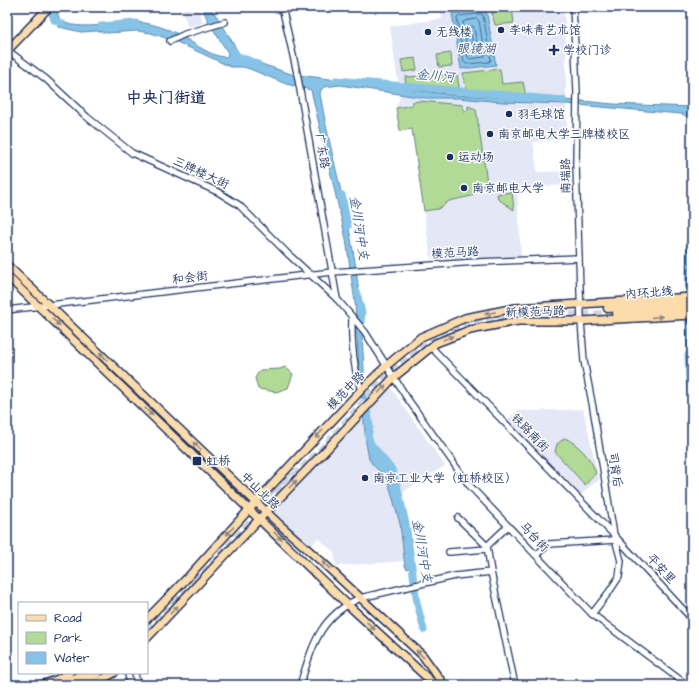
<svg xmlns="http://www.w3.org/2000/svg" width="699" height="692" viewBox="0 0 699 692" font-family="'Architects Daughter','LXGW WenKai TC',sans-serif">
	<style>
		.built { fill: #e4e7f5 }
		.green { fill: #b1da96; stroke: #66847a }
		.water { fill: #86c3e6; stroke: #5b88b0 }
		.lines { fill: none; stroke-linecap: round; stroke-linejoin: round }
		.shore { stroke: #466a94; stroke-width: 1 }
		.river { stroke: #86c3e6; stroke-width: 7 }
		.highway-tunnel { stroke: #d1d5df; stroke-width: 8; stroke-dasharray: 8 4; stroke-linecap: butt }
		.minor-casing { stroke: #1b2f5e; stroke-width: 8 }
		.major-casing { stroke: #1b2f5e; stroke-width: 10 }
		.highway-casing { stroke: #1b2f5e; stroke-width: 11 }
		.minor { stroke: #fff; stroke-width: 5.5 }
		.major { stroke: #fddcac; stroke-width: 7 }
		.highway { stroke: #fddcac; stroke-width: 8 }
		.oneway { fill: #8c8685 }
		.poi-dot { fill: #1b2f5e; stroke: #fff; stroke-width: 1.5 }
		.labels { text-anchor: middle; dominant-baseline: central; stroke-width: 3; stroke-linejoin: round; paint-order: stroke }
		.poi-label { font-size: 12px; fill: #1b2f5e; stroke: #fff; text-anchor: start }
		.street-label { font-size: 12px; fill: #1b2f5e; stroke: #fff }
		.water-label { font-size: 13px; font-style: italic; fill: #3b5b87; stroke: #fff }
		.district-label { font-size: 16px; font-weight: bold; fill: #1b2f5e; stroke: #fff }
	</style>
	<rect width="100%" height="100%" fill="#fff"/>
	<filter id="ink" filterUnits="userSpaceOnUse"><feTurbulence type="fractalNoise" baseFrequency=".025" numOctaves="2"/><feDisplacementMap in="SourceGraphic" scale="8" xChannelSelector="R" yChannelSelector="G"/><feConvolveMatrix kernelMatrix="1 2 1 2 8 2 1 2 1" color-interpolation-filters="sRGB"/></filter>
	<g filter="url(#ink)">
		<g class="built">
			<path d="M181,7h17l5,16 -15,4z"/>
			<path d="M441,7h123l2,42v61l2,28 -35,4 4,30 32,-1v14l-31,1 -21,3 4,67 -16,2 -67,4v-4l-7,1 -19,-130 -12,2 -4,-23 4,-11 -10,-71 52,-7z"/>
			<path d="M391,388l54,78 -39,24 -10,13 9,58 -69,5 -2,-14 -16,-14 -7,8 -38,-34z"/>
			<path d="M583,409l16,71 -10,7 -11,11 -72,-78 12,-9 52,-1z"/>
		</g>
		<g class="green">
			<path d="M512,7l2,16 -19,2 -4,-16z"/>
			<path d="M451,53l1,13 -13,1 -2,-12z"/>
			<path d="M415,58l2,12 -14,2 -2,-12z"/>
			<path d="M500,69l2,15 21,-2 3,14 -59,-3 -4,-20z"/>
			<path d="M457,74l3,19 -54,-7 -1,-9z"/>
			<path d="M419,101l44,4 1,6h3l1,-2v-3l8,3 11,73 -16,14 -22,5 -11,8 -14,2 -12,-82 -12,2 -4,-23 16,-3v-3z"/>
			<path d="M512,192l2,18 -16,-11 -1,-5z"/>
			<path d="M285,367l8,7 -5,14 -12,4 -18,-3 -3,-11 5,-8 20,-1z"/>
			<path d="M565,438c13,6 27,21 31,35l-11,12 -30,-33 2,-8z"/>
		</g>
		<g class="water">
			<path d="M50,7h5l5,13c16,13 65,0 85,3 11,2 23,6 33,11 13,7 34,24 49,23l1,-4 -20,-32 -6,-14h8l12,17 19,33 50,17 162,21 130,6 30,3 79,3v326l-7,-128 6,-181 -2,-7 -8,-3 -115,-10 -63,-2 -44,-4h-34l-85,-13 -16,2 -3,3 -1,4c11,64 31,126 38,191 4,38 5,76 8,114 2,13 2,27 5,40 3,13 15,24 20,37 9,20 19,69 19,91l-3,2 -2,-3 -5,-42 -10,-36 -3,-9 -14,-14 -4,-6 -3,-16 -7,-72 -4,-68 -9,-64 -35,-149 -25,-6 -36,-15 -7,-2h-12l-54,-25 -26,-9 -14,-2 -29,2 -11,-2 -16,1 -22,-5 -6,-11z"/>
			<path d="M486,9l10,56 -35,4 -9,-56z"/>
		</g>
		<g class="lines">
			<g class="shore">
				<path d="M481,14l2,1 8,45 -2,2 -23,2 -2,-2 -7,-44 2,-2z"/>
				<path d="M477,19l2,2 6,35 -1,1 -14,2 -2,-2 -5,-35 2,-1z"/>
				<path d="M472,26l2,1 4,23 -1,2 -3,-2 -4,-22z"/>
				<path d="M690,293l2,-65"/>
			</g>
			<g class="river">
				<path d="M50,7l4,13 9,4"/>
				<path d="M101,26l35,-3"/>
				<path d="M234,51l2,4 22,9"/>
				<path d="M336,80l227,20"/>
				<path d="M342,195l6,31"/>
				<path d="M357,292l5,21 -2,20"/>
				<path d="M688,355l1,24 3,35"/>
				<path d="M368,413l2,14 -2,9 3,8 22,27 6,22 7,31 11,79 7,27"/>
			</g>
			<g class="highway-tunnel">
				<path d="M270,492l20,-20"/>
				<path d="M196,582l86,-94 41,-40 65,-73 40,-32 40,-17 25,-5 23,-4 92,-3"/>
				<path d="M172,600l25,-27"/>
				<path d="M147,630l34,-32"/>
			</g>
			<defs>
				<g id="minor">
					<path d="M282,7l15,66 40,226"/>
					<path d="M573,7l4,85 -1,73 5,156 3,40 9,47 21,127 7,26 -2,16 -10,15 -17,22"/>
					<path d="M170,41l15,-7 40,-12"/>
					<path d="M7,50l39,29 41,38 45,36 86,39 21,13 48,48 50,46 28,33 42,66 62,87 123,129 95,71"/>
					<path d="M7,310l325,-38 145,-10 102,-4"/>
					<path d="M352,317c-1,26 1,49 9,73"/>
					<path d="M431,347l183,188 78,84"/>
					<path d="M458,518l29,28"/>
					<path d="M449,552l38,-3"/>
					<path d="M536,555l13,-11 67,-4"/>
					<path d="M491,572l-4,-26 21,-20"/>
					<path d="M128,673l2,12"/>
					<path d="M135,673l2,12"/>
					<path d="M300,685c13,-40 19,-68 60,-87l95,-22 36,-4 24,113"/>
				</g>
				<g id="major">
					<path d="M7,51l42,-44"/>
					<path d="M7,265l272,259 43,38 101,94 21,29"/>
					<path d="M7,276l340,328 88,81"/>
					<path d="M147,619l41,-42 68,-75 105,-112 25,-24 35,-29 44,-19 50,-10 177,-11"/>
					<path d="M147,638l119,-126 61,-63 67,-72 42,-34 34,-13 48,-9h63l111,-6"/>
					<path d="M41,685l15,-5 13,-7"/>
					<path d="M91,685l23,-12"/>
				</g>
				<g id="highway">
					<path d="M608,308l84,-6"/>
					<path d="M617,313l75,-5"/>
					<path d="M61,685l24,-12"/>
					<path d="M76,685l22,-12"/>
				</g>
			</defs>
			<use href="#minor" class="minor-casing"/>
			<use href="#major" class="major-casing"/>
			<use href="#highway" class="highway-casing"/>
			<use href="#minor" class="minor"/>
			<use href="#major" class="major"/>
			<use href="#highway" class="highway"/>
		</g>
		<defs><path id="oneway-solid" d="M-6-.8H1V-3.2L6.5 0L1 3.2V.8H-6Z"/></defs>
		<g class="oneway">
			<use href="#oneway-solid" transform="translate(490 313) rotate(169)"/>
			<use href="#oneway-solid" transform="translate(657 317) rotate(-4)"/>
			<use href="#oneway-solid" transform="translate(56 322) rotate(44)"/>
			<use href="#oneway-solid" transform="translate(448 338) rotate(-22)"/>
			<use href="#oneway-solid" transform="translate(103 356) rotate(-136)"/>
			<use href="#oneway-solid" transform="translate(382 389) rotate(-48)"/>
			<use href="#oneway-solid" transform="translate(149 412) rotate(44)"/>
			<use href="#oneway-solid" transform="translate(319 434) rotate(134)"/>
			<use href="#oneway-solid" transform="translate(197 446) rotate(-136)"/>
			<use href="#oneway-solid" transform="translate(293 484) rotate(-46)"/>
			<use href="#oneway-solid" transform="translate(230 531) rotate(132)"/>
			<use href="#oneway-solid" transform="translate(278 536) rotate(44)"/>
			<use href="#oneway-solid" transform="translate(326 565) rotate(-137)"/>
			<use href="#oneway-solid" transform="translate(174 610) rotate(-46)"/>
			<use href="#oneway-solid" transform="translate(371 626) rotate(43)"/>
			<use href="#oneway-solid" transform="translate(420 654) rotate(-134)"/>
		</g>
	</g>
	<g class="poi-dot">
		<circle cx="501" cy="30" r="4"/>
		<circle cx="428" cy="32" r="4"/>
		<path d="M552 44h4v4h4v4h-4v4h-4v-4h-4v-4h4z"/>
		<circle cx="509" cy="114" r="4"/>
		<circle cx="490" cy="134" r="4"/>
		<circle cx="450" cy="157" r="4"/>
		<circle cx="464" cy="188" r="4"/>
		<rect x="192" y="456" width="10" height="10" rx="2"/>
		<circle cx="365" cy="478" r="4"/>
	</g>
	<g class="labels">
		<g class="poi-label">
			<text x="509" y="30">李味青艺术馆</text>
			<text x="436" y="32">无线楼</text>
			<text x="563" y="50">学校门诊</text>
			<text x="517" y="114">羽毛球馆</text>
			<text x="498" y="134">南京邮电大学三牌楼校区</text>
			<text x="458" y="157">运动场</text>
			<text x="472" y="188">南京邮电大学</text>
			<text x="206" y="461">虹桥</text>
			<text x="373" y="478">南京工业大学（虹桥校区）</text>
		</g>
		<g class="street-label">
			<text transform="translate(322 151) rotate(80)">广东路</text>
			<text transform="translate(201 173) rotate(25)">三牌楼大街</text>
			<text transform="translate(566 176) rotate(-91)">南瑞路</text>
			<text transform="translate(455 253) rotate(-3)">模范马路</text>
			<text transform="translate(190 278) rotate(-7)">和会街</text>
			<text transform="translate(649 293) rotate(-4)">内环北线</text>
			<text transform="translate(535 312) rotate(-2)">新模范马路</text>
			<text transform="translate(346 391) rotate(-46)">模范中路</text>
			<text transform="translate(530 433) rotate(46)">铁路南街</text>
			<text transform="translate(615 470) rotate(81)">司背后</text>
			<text transform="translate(260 491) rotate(44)">中山北路</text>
			<text transform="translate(534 537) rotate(46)">马台街</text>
			<text transform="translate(661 569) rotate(47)">平安里</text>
		</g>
		<g class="water-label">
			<text x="476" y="49">眼镜湖</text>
			<text transform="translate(435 76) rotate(5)">金川河</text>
			<text transform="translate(359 228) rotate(81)">金川河中支</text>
			<text transform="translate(422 551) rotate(80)">金川河中支</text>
		</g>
		<g class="district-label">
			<text x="166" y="98">中央门街道</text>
		</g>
	</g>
	<rect width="699" height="692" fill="none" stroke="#fff" stroke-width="24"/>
	<rect x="12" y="12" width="675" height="668" fill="none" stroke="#1b2f5e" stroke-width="1.5" filter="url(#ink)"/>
	<rect x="18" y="602" width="130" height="72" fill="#ffffff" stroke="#a4acbf"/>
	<rect x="26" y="615" width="20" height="6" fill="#fddcac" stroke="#a4acbf"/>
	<text x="54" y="622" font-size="12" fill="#1b2f5e">Road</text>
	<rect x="26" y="632" width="20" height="12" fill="#b1da96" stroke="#a4acbf"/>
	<text x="54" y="642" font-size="12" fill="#1b2f5e">Park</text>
	<rect x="26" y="652" width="20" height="12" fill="#86c3e6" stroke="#a4acbf"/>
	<text x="54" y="662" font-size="12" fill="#1b2f5e">Water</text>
</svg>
